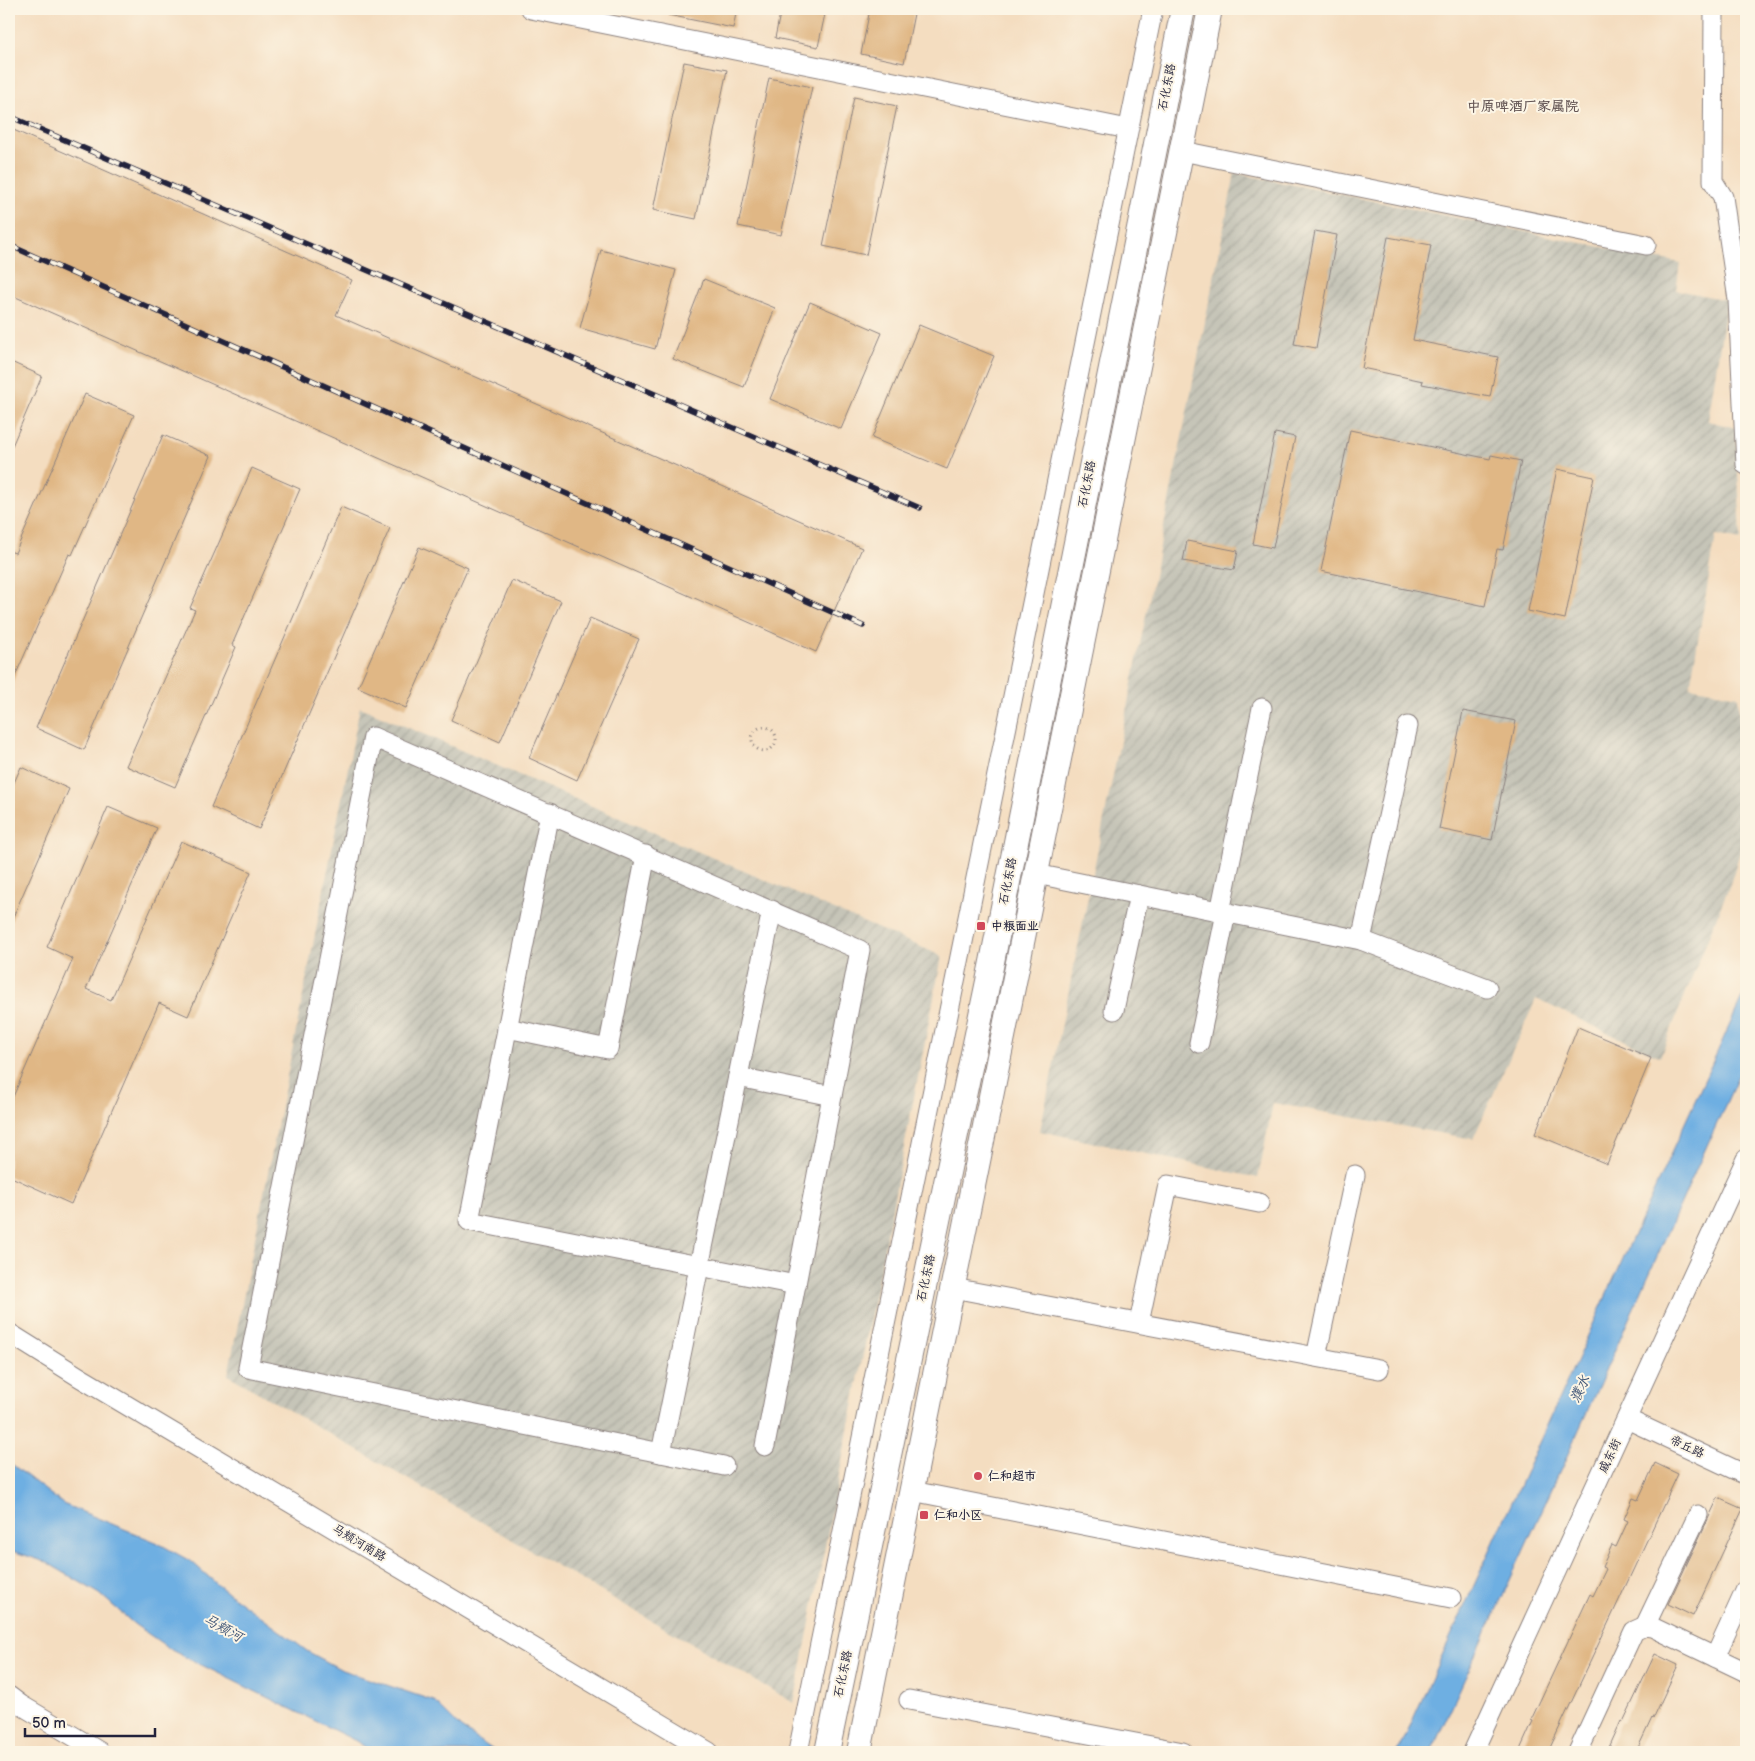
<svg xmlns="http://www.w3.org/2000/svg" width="1755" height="1761" viewBox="0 0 1755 1761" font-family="'Balsamiq Sans','LXGW WenKai TC',sans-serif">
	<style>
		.industrial { fill: url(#industrial-furrows) }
		.water { fill: #6eafe2; stroke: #48688e }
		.building { fill: #e0b785 }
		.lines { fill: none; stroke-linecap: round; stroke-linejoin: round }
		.minor-casing { stroke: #8b807e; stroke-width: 21 }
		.major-casing { stroke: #8b807e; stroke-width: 26 }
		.path { stroke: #8b807e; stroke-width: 3; stroke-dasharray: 1 4; stroke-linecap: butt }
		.minor { stroke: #fff; stroke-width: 19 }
		.major { stroke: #fff; stroke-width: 24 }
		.rail-casing { stroke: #22223b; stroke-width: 5.5 }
		.rail { stroke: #fcf5e5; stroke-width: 4; stroke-dasharray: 11; stroke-linecap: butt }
		.poi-dot { fill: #d1495b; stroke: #fcf5e5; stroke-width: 2 }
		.labels { text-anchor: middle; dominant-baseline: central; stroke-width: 4; stroke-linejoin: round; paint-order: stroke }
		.street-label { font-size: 12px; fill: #22223b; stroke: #fcf5e5 }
		.poi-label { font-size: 12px; font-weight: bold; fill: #22223b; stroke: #fcf5e5; text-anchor: start }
		.neighbourhood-label { font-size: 14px; font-weight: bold; fill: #645655; stroke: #fcf5e5 }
		.water-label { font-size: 14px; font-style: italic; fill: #3d5375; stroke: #fcf5e5 }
	</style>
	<defs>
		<pattern id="industrial-furrows" width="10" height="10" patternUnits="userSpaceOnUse" patternTransform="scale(1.25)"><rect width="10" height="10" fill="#c6c5b8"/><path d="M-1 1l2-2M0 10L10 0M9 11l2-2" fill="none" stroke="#aaa99f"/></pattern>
	</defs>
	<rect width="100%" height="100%" fill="#fcf5e5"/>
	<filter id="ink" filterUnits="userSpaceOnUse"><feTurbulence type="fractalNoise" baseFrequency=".02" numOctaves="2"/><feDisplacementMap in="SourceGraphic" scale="10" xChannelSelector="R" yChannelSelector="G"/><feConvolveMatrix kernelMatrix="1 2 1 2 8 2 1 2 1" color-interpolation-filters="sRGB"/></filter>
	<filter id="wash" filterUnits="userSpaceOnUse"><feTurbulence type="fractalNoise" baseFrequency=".0096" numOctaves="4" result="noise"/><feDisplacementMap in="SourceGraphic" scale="20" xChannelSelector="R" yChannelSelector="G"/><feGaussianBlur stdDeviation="1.12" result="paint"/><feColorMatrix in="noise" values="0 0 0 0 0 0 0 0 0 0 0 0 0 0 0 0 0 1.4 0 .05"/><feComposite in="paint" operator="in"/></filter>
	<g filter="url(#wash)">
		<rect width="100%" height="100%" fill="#f4ddc0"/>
		<g class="industrial">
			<path d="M1235,173l445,90 -4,27 51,10 -19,121 28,7 5,112 -25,-5 -26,152 48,9 7,140 -15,48 -70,173 -124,-58 -63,140 -200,-36 -15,75 -218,-47 113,-550z"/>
			<path d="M360,707l582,249 -148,747 -566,-328z"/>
		</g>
		<g class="water">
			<path d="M1746,989v70l-174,386 -141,307h-33z"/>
			<path d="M9,1462l54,42 93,38 36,20 27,24 88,65 35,19 92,31 27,27 35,24h-123l-17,-11 -183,-90 -39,-27 -34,-30 -54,-32 -37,-12z"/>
		</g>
		<g id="blocks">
			<g class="building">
				<path d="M669,9h68l-4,19 -65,-13z"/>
				<path d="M781,9h45l-8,38 -43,-9z"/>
				<path d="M870,9h45l-11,54 -43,-9z"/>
				<path d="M684,62l43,8 -31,149 -43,-9z"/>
				<path d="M769,78l43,9 -31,148 -43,-9z"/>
				<path d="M854,97l43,9 -31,149 -43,-9z"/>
				<path d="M9,128l343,152 -16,35 526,233 -46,104 -807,-358z"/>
				<path d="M1315,231l22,4 -21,113 -22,-4z"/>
				<path d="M1388,237l43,8 -18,95 85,17 -8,40 -68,-13 1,-3 -61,-13z"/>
				<path d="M601,250l75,20 -21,79 -75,-21z"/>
				<path d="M704,279l71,29 -31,79 -71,-28z"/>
				<path d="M810,302l72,31 -41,96 -71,-30z"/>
				<path d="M919,325l75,31 -47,113 -75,-31z"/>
				<path d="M9,361l33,15 -33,77z"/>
				<path d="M85,394l49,21 -62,140 -3,-1 -60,136v-139l6,2z"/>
				<path d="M1350,430l140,29 1,-4 30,6 -18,89 -6,-1 -12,57 -164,-35z"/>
				<path d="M1275,433l20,4 -22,111 -20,-4z"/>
				<path d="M163,435l48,21 -127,294 -48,-22z"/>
				<path d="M252,468l48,21 -68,156 4,2 -61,140 -49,-21 69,-156 -5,-2z"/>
				<path d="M1557,469l37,8 -29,142 -37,-8z"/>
				<path d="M341,507l49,21 -131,301 -48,-22z"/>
				<path d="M1187,541l51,10 -4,19 -51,-9z"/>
				<path d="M419,547l49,21 -62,140 -48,-21z"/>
				<path d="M512,580l49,21 -61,141 -49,-22z"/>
				<path d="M590,618l49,21 -62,141 -48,-22z"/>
				<path d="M1463,711l53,10 -24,119 -53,-11z"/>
				<path d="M21,767l48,22 -60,137v-132z"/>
				<path d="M108,807l49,21 -71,161 25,11 70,-159 70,31 -63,144 -29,-13 -88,201 -62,-28v-70l64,-147 -26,-12z"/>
				<path d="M1578,1027l73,31 -44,106 -72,-30z"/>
				<path d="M1655,1463l23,11 -130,278h-29l14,-31 -2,-1 59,-126 3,2 13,-27 -4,-2 10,-22 4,2 12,-26 -4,-2 9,-21 5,2z"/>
				<path d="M1718,1498l25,11 -50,107 -25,-12z"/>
				<path d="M1655,1654l23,11 -25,54 -1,-1 -16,34h-29l14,-31 2,1z"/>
			</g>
		</g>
	</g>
	<g filter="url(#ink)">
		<use href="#blocks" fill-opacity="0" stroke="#8b807e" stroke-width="1"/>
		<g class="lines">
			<defs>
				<g id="minor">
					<path d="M531,9l597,120"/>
					<path d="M1714,9l-1,172 10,16 15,103 8,165"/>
					<path d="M1182,151l464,94"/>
					<path d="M550,813l-81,408 327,64"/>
					<path d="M1036,874l325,66 126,48"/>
					<path d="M1220,912l42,-204"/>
					<path d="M1361,940l47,-214"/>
					<path d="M1114,1010l25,-115"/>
					<path d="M507,1028l101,21 38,-194"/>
					<path d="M1199,1043l27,-130"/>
					<path d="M738,1077l94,19"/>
					<path d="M953,1288l426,81"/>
					<path d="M1139,1323l29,-138 91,18"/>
					<path d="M9,1333l72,45 628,374"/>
					<path d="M1316,1357l39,-182"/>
					<path d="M1627,1419l119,56"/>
					<path d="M661,1453l111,-543"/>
					<path d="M724,1466l-476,-98 125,-631 487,213 -95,496"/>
					<path d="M912,1491l539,107"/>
					<path d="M1645,1626l53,-111"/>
					<path d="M1715,1657l31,-68"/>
					<path d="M9,1696l12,9 79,47"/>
					<path d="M909,1700l274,52"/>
					<path d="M798,1752l355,-1743"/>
					<path d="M1473,1752l273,-593"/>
					<path d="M1578,1752l56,-121 11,-5 7,1 94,45"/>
				</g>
				<g id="major">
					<path d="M827,1752l164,-785 192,-958"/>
					<path d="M859,1752l351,-1743"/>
				</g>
			</defs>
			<use href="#minor" class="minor-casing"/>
			<use href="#major" class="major-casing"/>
			<circle class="path" cx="764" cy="739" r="12"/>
			<use href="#minor" class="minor"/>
			<use href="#major" class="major"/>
			<defs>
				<g id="rail">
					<path d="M9,116l911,392"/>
					<path d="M9,245l854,381"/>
				</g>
			</defs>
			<use href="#rail" class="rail-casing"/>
			<use href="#rail" class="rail"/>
		</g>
	</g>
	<g class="poi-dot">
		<rect x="976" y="921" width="10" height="10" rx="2.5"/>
		<circle cx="978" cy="1476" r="5"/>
		<rect x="919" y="1510" width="10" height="10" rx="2.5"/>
	</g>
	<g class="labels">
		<g class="street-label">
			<text transform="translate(1167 87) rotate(-79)">石化东路</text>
			<text transform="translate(1087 484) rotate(-79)">石化东路</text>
			<text transform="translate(1008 881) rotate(-79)">石化东路</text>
			<text transform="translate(926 1278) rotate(-78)">石化东路</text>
			<text transform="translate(1687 1447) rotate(25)">帝丘路</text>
			<text transform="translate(1610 1456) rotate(-65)">戚东街</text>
			<text transform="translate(359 1543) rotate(31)">马颊河南路</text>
			<text transform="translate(843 1674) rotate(-78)">石化东路</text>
		</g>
		<g class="poi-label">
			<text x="991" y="926">中粮面业</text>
			<text x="988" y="1476">仁和超市</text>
			<text x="934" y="1515">仁和小区</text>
		</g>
		<g class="neighbourhood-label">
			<text x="1523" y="106">中原啤酒厂家属院</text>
		</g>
		<g class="water-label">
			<text transform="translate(1580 1389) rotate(-65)">濮水</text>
			<text transform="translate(223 1628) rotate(29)">马颊河</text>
		</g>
	</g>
	<rect width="1755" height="1761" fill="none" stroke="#fcf5e5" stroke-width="30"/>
	<path d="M25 1728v8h130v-8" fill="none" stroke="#22223b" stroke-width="2.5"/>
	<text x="32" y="1728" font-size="15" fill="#22223b" stroke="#fcf5e5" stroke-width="4" paint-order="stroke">50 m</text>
</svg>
